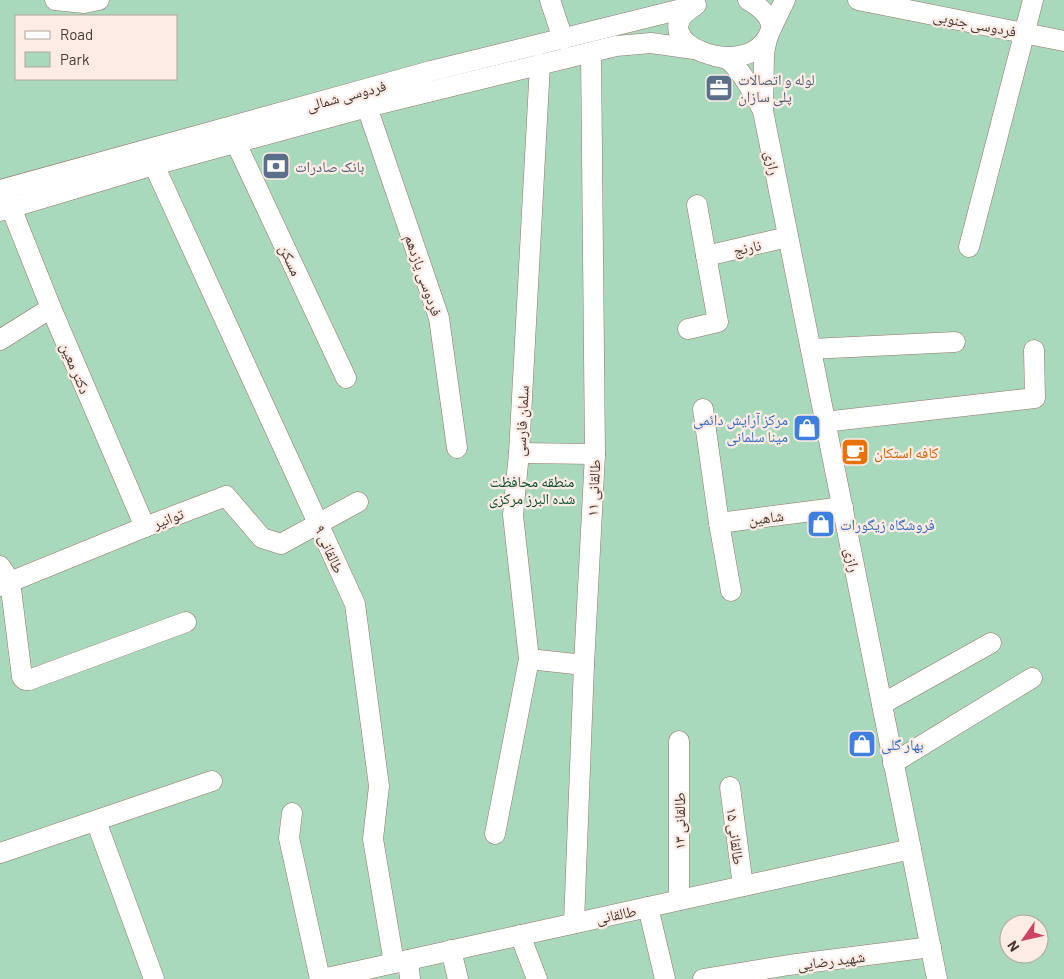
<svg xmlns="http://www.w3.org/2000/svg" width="1064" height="979" viewBox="0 0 1064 979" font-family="Barlow,'Noto Naskh Arabic',sans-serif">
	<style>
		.green { fill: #a9d9bd; fill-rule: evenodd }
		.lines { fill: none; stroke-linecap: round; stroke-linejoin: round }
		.minor-casing { stroke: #967264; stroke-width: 21 }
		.minor { stroke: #fff; stroke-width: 20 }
		.labels { text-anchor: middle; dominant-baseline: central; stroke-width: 4.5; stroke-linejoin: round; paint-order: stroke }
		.street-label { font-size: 15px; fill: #473831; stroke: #fdece6 }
		.service-label { font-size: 15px; fill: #4e5e75; stroke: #fdece6; text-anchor: start }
		.shop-label { font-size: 15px; fill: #366cbe; stroke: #fdece6; text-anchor: start }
		.food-label { font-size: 15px; fill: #c56008; stroke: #fdece6; text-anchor: start }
		.park-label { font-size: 15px; fill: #0b4c30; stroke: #fdece6 }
	</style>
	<rect width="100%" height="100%" fill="#fbdbce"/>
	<path class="green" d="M0,0h1064v979h-1064zM16,16h160v63h-160zM1009,924h30v30h-30z"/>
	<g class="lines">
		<defs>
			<g id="minor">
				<path d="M55,0l29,3 15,-3"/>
				<path d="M550,0l13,39"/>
				<path d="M858,0l206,41"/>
				<path d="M696,5c-61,35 53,81 74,27 5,-14 -12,-26 -22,-32"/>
				<path d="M771,29l14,-29"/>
				<path d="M767,39l-3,14 -1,58 174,868"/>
				<path d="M715,56c4,1 9,2 12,3 13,8 28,37 35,50"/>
				<path d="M367,107l72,211 18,130"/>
				<path d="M236,143l110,235"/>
				<path d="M154,165l201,439 24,182 -6,53 21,124"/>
				<path d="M0,190l431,-119 263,-65"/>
				<path d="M6,195l45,113 94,219"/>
				<path d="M0,211l154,-46 213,-58 249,-61 35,-3 43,6"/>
				<path d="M969,247l64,-247"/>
				<path d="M706,256l82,-19"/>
				<path d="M688,329l30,-7 -21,-117"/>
				<path d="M0,340l51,-32"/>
				<path d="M811,349l144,-7"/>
				<path d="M703,409l16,114 12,68"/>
				<path d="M824,422l211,-24 -1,-48"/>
				<path d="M519,453l76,1"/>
				<path d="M719,523l124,-16"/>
				<path d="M0,566l10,15 12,96 3,3h4l157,-58"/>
				<path d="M0,586l145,-59 81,-31 36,42 19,6 77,-42"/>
				<path d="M529,659l55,6"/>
				<path d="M882,704l109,-61"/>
				<path d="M893,763l139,-85"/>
				<path d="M730,787l13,99"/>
				<path d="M292,813l-3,25 31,141"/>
				<path d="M96,821l58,158"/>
				<path d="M495,834l34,-175 -16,-144 6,-62 21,-389"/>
				<path d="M0,853l212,-72"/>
				<path d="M679,900v-159"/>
				<path d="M648,907l17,72"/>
				<path d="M574,923l10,-258 11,-211 -4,-401"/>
				<path d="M520,935l17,44"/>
				<path d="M451,950l7,29"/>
				<path d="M408,960l2,19"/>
				<path d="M322,979l589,-130"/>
				<path d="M703,979l86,-14 142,-18"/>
			</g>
		</defs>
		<use href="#minor" class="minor-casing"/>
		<use href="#minor" class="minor"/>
	</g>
	<defs>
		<symbol id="office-square" viewBox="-11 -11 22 22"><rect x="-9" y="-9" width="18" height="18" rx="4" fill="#5c6f8a" stroke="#fdece6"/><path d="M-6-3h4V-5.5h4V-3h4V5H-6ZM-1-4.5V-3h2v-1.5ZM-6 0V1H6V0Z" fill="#fff"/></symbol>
		<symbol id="bank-square" viewBox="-11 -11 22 22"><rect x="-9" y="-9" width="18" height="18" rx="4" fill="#5c6f8a" stroke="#fdece6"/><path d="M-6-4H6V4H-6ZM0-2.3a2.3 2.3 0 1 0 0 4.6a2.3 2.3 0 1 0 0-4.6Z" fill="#fff"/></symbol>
		<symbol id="shop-square" viewBox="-11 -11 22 22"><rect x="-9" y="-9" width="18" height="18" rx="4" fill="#3f7fe0" stroke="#fdece6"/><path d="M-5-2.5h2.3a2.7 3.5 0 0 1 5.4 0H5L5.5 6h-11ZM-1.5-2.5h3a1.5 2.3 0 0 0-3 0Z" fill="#fff"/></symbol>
		<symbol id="cafe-square" viewBox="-11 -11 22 22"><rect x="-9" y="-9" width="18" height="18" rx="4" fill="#e8710a" stroke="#fdece6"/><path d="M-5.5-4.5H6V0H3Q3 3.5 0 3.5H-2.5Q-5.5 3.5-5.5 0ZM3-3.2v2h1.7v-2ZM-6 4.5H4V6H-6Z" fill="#fff"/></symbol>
	</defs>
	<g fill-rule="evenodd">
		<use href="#office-square" x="703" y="72" width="32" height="32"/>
		<use href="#bank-square" x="260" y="150" width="32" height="32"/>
		<use href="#shop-square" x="791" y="412" width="32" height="32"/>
		<use href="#cafe-square" x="839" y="436" width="32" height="32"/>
		<use href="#shop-square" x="805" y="508" width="32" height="32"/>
		<use href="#shop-square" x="846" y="728" width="32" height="32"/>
	</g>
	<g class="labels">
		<g class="street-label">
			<text transform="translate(975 23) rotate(11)">فردوسی جنوبی</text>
			<text transform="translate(346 95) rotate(-15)">فردوسی شمالی</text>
			<text transform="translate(773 163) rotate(79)">رازی</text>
			<text transform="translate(747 247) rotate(-13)">نارنج</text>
			<text transform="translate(291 260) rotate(65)">مسکن</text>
			<text transform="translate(424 275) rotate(71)">فردوسی یازدهم</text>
			<text transform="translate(76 368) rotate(67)">دکتر معین</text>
			<text transform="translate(521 421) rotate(-87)">سلمان فارسی</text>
			<text transform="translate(593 488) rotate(-87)">طالقانی ۱۱</text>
			<text transform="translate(766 517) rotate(-7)">شاهین</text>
			<text transform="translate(168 518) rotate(-21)">توانیر</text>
			<text transform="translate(330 549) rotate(66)">طالقانی ۹</text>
			<text transform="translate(853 560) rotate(79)">رازی</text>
			<text transform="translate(679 821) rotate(-90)">طالقانی ۱۳</text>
			<text transform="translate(736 836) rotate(83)">طالقانی ۱۵</text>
			<text transform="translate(616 914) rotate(-12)">طالقانی</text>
			<text transform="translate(831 960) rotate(-7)">شهید رضایی</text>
		</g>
		<g class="service-label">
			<text x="738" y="79">لوله و اتصالات<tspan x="738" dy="17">پلی سازان</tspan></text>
			<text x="295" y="166">بانک صادرات</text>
		</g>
		<g class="shop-label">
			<text x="788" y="419" text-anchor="end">مرکز آرایش دائمی<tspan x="788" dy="17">مینا سلمانی</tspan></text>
			<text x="840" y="524">فروشگاه زیگورات</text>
			<text x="881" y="744">بهار گلی</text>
		</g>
		<g class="food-label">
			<text x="874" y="452">کافه استکان</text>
		</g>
		<g class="park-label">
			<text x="532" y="481">منطقه محافظت<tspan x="532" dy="17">شده البرز مرکزی</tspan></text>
		</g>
	</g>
	<rect x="15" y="15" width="162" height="65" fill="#fdece6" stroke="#b4a49e"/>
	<rect x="25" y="31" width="25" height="8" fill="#ffffff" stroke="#b4a49e"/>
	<text x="60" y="40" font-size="15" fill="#473831">Road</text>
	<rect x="25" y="52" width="25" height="15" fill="#a9d9bd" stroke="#b4a49e"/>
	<text x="60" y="65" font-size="15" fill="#473831">Park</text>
	<g transform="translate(1024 939) rotate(236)"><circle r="24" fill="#fdece6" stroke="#b4a49e"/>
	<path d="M0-4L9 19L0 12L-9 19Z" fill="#d04166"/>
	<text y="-8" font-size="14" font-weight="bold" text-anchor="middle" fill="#473831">N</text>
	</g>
</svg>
